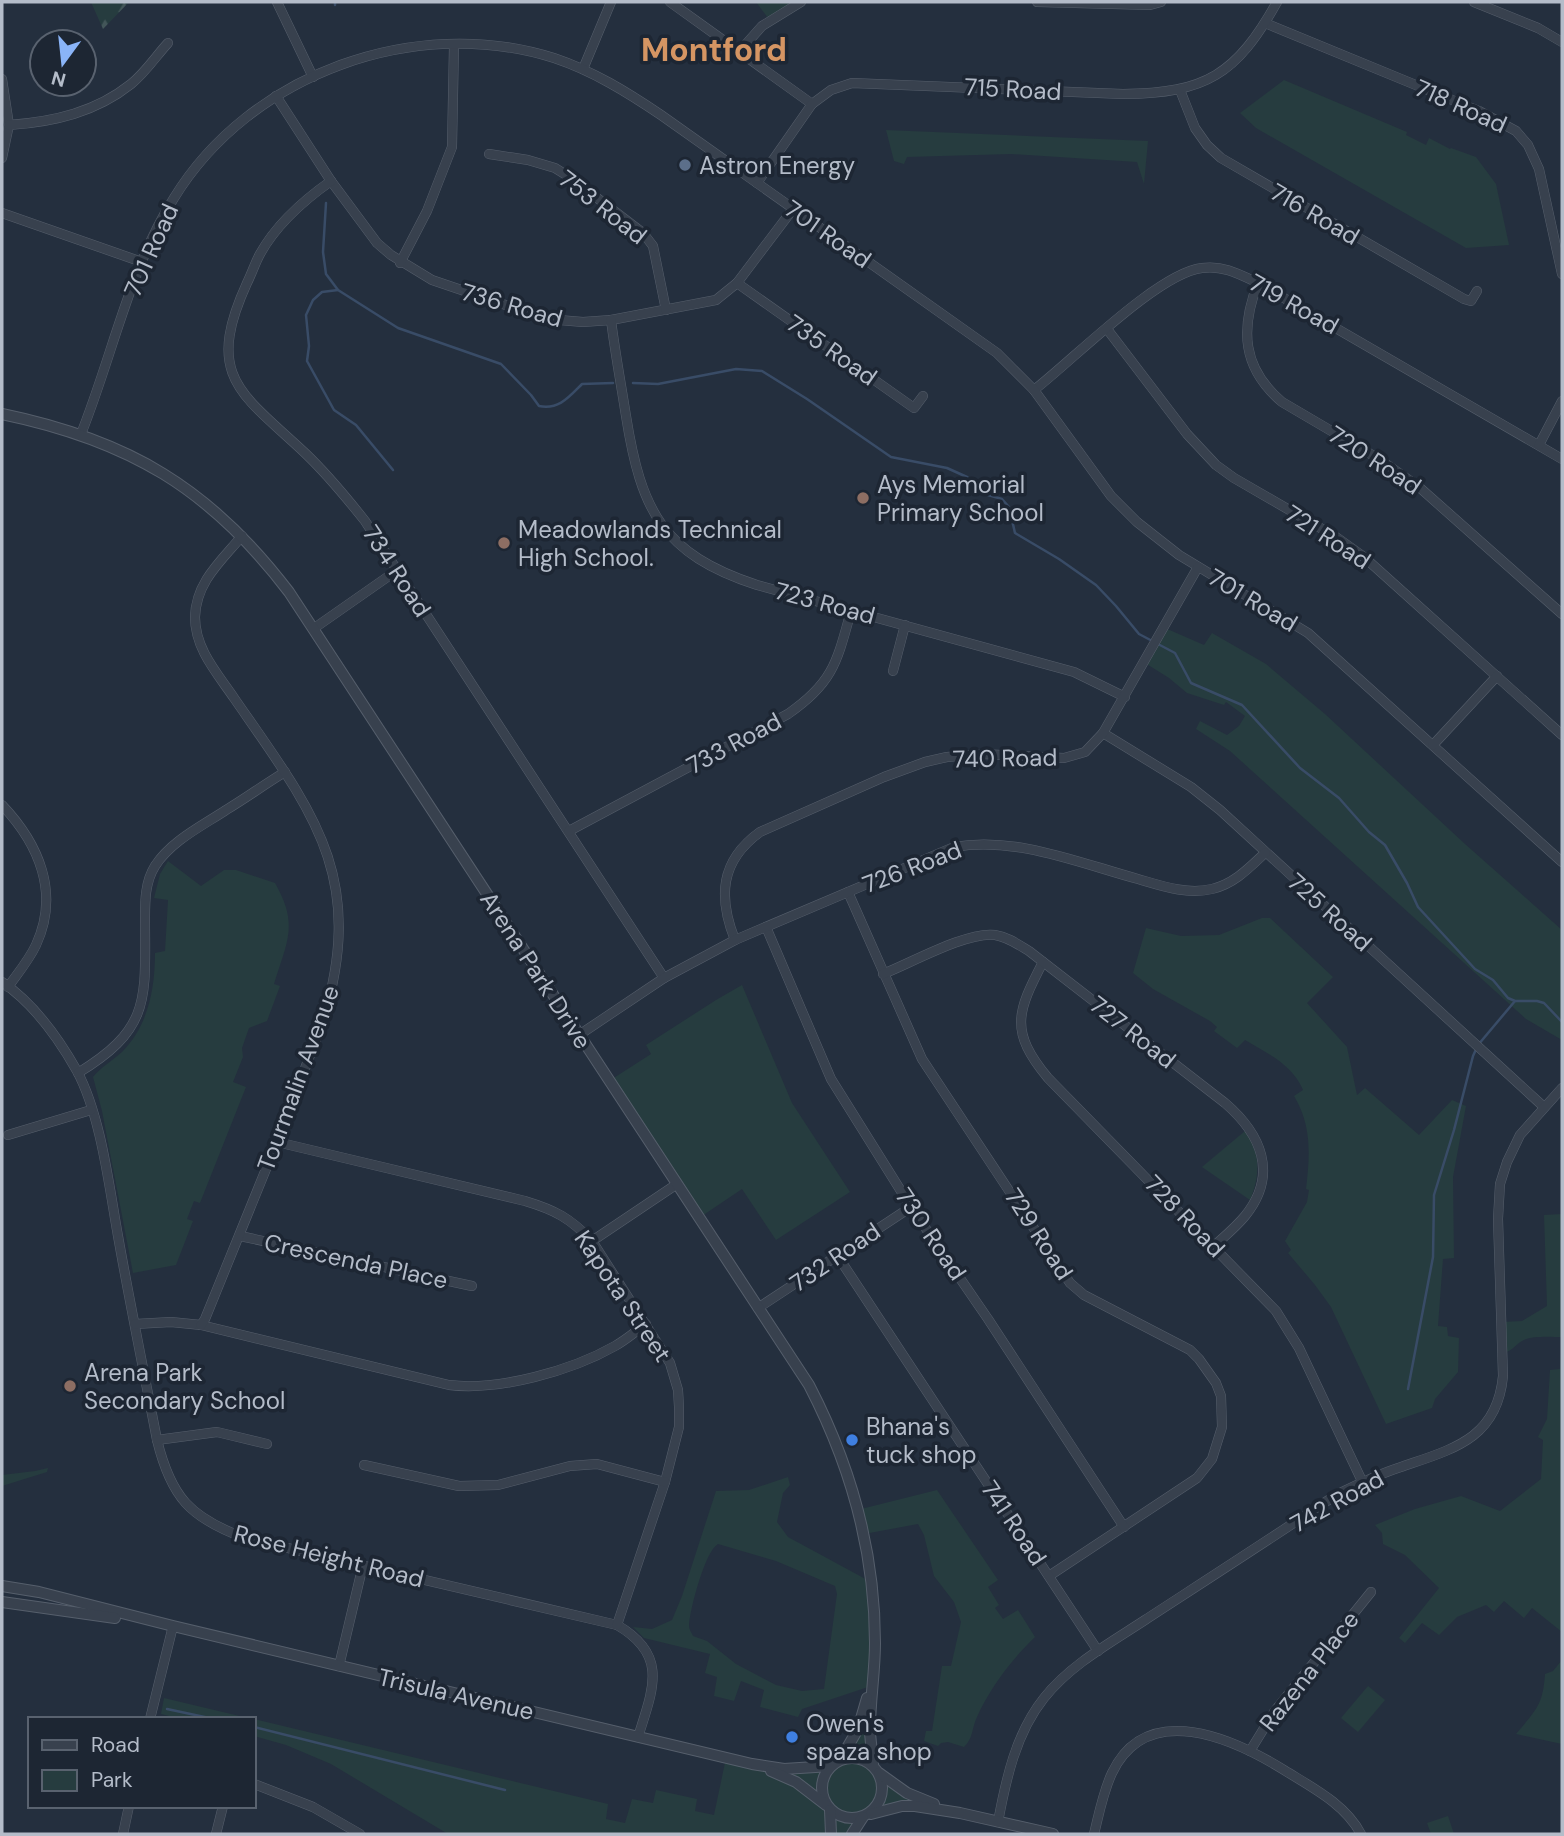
<svg xmlns="http://www.w3.org/2000/svg" width="1564" height="1836" viewBox="0 0 1564 1836" font-family="'DM Sans',sans-serif">
	<style>
		.green { fill: #263c3f; fill-rule: evenodd }
		.forest { fill: url(#forest-firs) }
		.lines { fill: none; stroke-linecap: round; stroke-linejoin: round }
		.stream { stroke: #394c67; stroke-width: 2.5 }
		.minor-casing { stroke: #565f6c; stroke-width: 10 }
		.tertiary-casing { stroke: #565f6c; stroke-width: 12 }
		.minor { stroke: #38414e; stroke-width: 9 }
		.tertiary { stroke: #38414e; stroke-width: 10 }
		.service-dot { fill: #5c6f8a; stroke: #1d2633; stroke-width: 2.5 }
		.education-dot { fill: #8d6e63; stroke: #1d2633; stroke-width: 2.5 }
		.shop-dot { fill: #3f7fe0; stroke: #1d2633; stroke-width: 2.5 }
		.labels { text-anchor: middle; dominant-baseline: central; stroke-width: 7; stroke-linejoin: round; paint-order: stroke }
		.street-label { font-size: 24px; fill: #b4bcc9; stroke: #1d2633 }
		.poi-label { font-size: 24px; fill: #b4bcc9; stroke: #1d2633; text-anchor: start }
		.district-label { font-size: 32px; font-weight: bold; fill: #d59563; stroke: #1d2633 }
	</style>
	<defs>
		<pattern id="forest-firs" width="22" height="20" patternUnits="userSpaceOnUse" patternTransform="scale(1.75)"><rect width="22" height="20" fill="#263c3f"/><path d="M5 1l3.5 6h-7zM16 11l3.5 6h-7z" fill="#435659"/></pattern>
	</defs>
	<rect width="100%" height="100%" fill="#242f3e"/>
	<g class="green">
		<path d="M756,2h40l-28,16z"/>
		<path d="M1284,80l123,52 -1,3 20,10 3,-7 21,11 1,-1 25,9 20,27 13,61 -43,3 -210,-120 -16,-15z"/>
		<path d="M886,130l262,11 -4,43 -7,-22 -126,-8 -104,3 -3,7 -10,-3z"/>
		<path d="M1165,628l39,17 8,-12 54,31 59,50 140,130 97,86v110l-36,-21 -296,-268 -34,-22 4,-8 27,14 12,-9 6,-10 -19,-14 -2,3 -37,-12 -18,-15 -24,-15z"/>
		<path d="M168,861l33,25 23,-16h12l39,13c24,42 12,58 -1,101l6,2 -13,35 -18,7 -7,20 1,9 -10,25 13,5 -46,116 -6,-2 -7,18 6,2 -17,44 -43,8 -31,-162 -9,-34c8,-10 19,-16 29,-25 26,-26 33,-63 33,-99l10,-2 3,-51 -14,-2 6,-24z"/>
		<path d="M1262,918h8l63,59 -26,26 40,44 10,48 8,-7 54,47 33,-35 14,6 -13,71 1,81 -11,1 -5,67 9,1 1,9 11,2 -1,34 -23,27 -3,9 -46,16 -55,-117 -16,-22 -27,-32 3,-3 -6,-9 22,-39 2,-12 -3,-1c4,-34 6,-63 -12,-93l9,-6c-11,-26 -35,-36 -58,-50l-8,8 -23,-17 3,-4 -7,-6 -57,-32 -20,-16 13,-45 35,8 38,-1z"/>
		<path d="M742,985l50,118 58,89 -74,48 -34,-51 -43,29 -90,-137 42,-27 -5,-9 70,-45z"/>
		<path d="M1245,1131c16,23 15,45 5,69l-48,-33z"/>
		<path d="M1562,1214v418l-30,-24 -8,10 -20,-17 -10,11 -8,-7 -29,12 -18,18 -17,-12 -17,20 -6,-5 40,-50 -34,-33 -22,-11 -1,-11 -7,-8 40,-16 46,-13 39,15 41,-32 2,-39 -5,-3 9,-18 3,-49 10,-1 2,-32c-11,0 -30,-2 -40,4 -8,5 -10,10 -19,12l-1,-31 20,-1 25,-15 -3,-91z"/>
		<path d="M48,1468l-1,4 -45,14v-11l33,-4z"/>
		<path d="M788,1477l2,8 -7,8 -6,29 11,15 83,45 1,174 8,17 39,24 -4,10 -47,8 -20,19h-400l-117,-70 -45,-19 -32,-9v-17l354,85 -2,15 19,4 7,-24 21,4 3,-13 41,9 -2,12 19,4 12,-57 26,6h79c23,-18 30,-51 40,-78l-69,23 -4,8 -38,-10 4,-17 -23,-9 -7,20 -20,-5 3,-19 -12,-4 5,-19 -66,-16 -11,-11 19,2 20,-9 10,-24 34,-105 33,-1zM718,1544l58,17 59,25 2,8 -13,95 -22,2 -26,-6 -40,-21 -29,-23 -14,-5c-2,-5 -4,-6 -4,-11 1,-16 16,-74 29,-81z"/>
		<path d="M937,1490l61,90 -10,7 11,18 -4,3 8,11 15,-9 17,27c-23,22 -45,51 -58,80 -5,10 -4,22 -13,30l-16,-5 -7,1 -3,3 -14,-5 2,-10h6l10,-65h9l10,-44 -7,-20 -20,-26 -10,-41 -6,-11 -54,10 -7,-24z"/>
		<path d="M1562,1660v84l-46,-10c20,-24 27,-29 29,-60l8,-3z"/>
		<path d="M1368,1686l17,14 -27,32 -17,-14z"/>
		<path d="M164,1698l88,21h-71l-20,-5z"/>
		<path d="M1448,1816l6,18h-23l-4,-11z"/>
	</g>
	<path class="forest" d="M91,2h38l-26,27z"/>
	<g class="lines">
		<g class="stream">
			<path d="M335,2v3"/>
			<path d="M326,203l-3,49 3,22 12,16 60,38 103,36 30,31 8,11c20,4 30,-9 43,-22l31,-1"/>
			<path d="M338,290l-16,2 -9,8 -7,15 3,31 -2,15 27,49 22,15 37,45"/>
			<path d="M633,383l25,1 78,-15 26,2 45,28 84,58 56,11 20,9 21,18 14,4 7,8 6,26 44,26 37,26 20,21 23,28 36,19 16,30 51,22 58,63 39,30 30,34 16,13 22,38 11,24 57,62 18,11 15,18 7,3h22l7,2 18,19"/>
			<path d="M1408,1389l25,-132 1,-62 20,-65 19,-74 5,-11 37,-44"/>
			<path d="M167,1709l47,10"/>
			<path d="M254,1727l251,63"/>
		</g>
		<defs>
			<g id="minor">
				<path d="M277,2l36,75"/>
				<path d="M670,2l142,102"/>
				<path d="M1037,2l113,3 11,-3"/>
				<path d="M1474,2l64,26 24,14"/>
				<path d="M1265,23l214,88 37,20 12,14 11,24 23,105"/>
				<path d="M739,52l23,-26 39,-24"/>
				<path d="M583,69l28,-67"/>
				<path d="M2,79l7,46 -7,33"/>
				<path d="M1180,90l15,38 12,17 14,13 243,141 7,2 6,-10"/>
				<path d="M276,96l55,85 46,62 14,12 41,25 115,39 36,3 28,-2 105,-20 21,-17 56,-74"/>
				<path d="M9,125c45,-3 87,-13 122,-41 14,-11 25,-28 37,-41"/>
				<path d="M489,154l39,6 27,8 16,10 72,55 10,13 13,64"/>
				<path d="M331,181c-27,19 -55,44 -71,73 -5,9 -8,19 -13,29 -43,94 -6,110 58,170 22,21 41,44 60,68l299,457"/>
				<path d="M757,183l55,-79 19,-14 21,-7 271,11c83,-1 113,-19 154,-92"/>
				<path d="M2,213l140,49"/>
				<path d="M400,263l27,-52 25,-64 2,-102"/>
				<path d="M737,283l177,125 9,-12"/>
				<path d="M1258,283c-18,46 -16,85 24,119l97,57 40,28 143,127"/>
				<path d="M611,320c4,32 10,64 15,96 15,94 36,138 131,169l317,87 51,25"/>
				<path d="M1107,329l80,105 29,31 18,13 102,59 28,20 198,178"/>
				<path d="M1034,390c39,-30 124,-117 168,-122 21,-3 37,6 56,15l304,176"/>
				<path d="M81,434c31,-77 49,-167 93,-236 76,-124 241,-184 380,-140 39,13 73,34 107,57l336,238 37,37 77,106 26,26 42,33 129,78 254,229"/>
				<path d="M1539,445l23,-44"/>
				<path d="M313,629l83,-58"/>
				<path d="M893,671l12,-46"/>
				<path d="M1103,733l88,54 29,23 324,297"/>
				<path d="M1433,745l64,-69"/>
				<path d="M2,805c37,39 58,88 34,140 -7,15 -18,28 -28,42"/>
				<path d="M569,831l219,-117c45,-31 49,-52 63,-103"/>
				<path d="M848,892l74,167 148,224 14,12 106,55 9,9 17,24 5,13 1,31 -10,32 -15,19 -148,98"/>
				<path d="M766,927l65,152 80,128 77,112 136,208"/>
				<path d="M735,940c-17,-43 -15,-79 25,-108l124,-55 41,-15 22,-5 35,-3 82,4 21,-6 18,-19 95,-166"/>
				<path d="M1043,962c-26,50 -34,69 5,116l228,233 23,37 63,133"/>
				<path d="M883,974c28,-11 85,-43 112,-39 13,2 24,10 34,16l196,152c36,31 54,71 20,113 -9,11 -20,20 -31,30"/>
				<path d="M2,982c31,21 57,57 75,89 24,45 32,115 41,165 12,68 26,136 39,204 14,57 33,78 88,98l372,87c52,30 36,64 21,112"/>
				<path d="M579,1035l85,-57 71,-38 219,-93c62,-11 125,16 184,32 24,7 49,16 74,10 22,-5 37,-21 53,-36"/>
				<path d="M78,1073c74,-45 67,-75 67,-155 0,-17 0,-36 10,-52 16,-25 47,-40 71,-56 20,-12 39,-26 59,-38"/>
				<path d="M8,1135l83,-25"/>
				<path d="M277,1142l248,59c30,9 45,17 67,40l78,122 8,27 1,17v20l-14,55 -48,143"/>
				<path d="M240,1236l232,50"/>
				<path d="M592,1241l85,-57"/>
				<path d="M837,1255l261,396"/>
				<path d="M758,1308l153,-101"/>
				<path d="M135,1324l36,-2 30,3 248,60c50,6 122,-14 166,-39 11,-6 21,-15 31,-22"/>
				<path d="M201,1325l4,-6 72,-177 46,-121c44,-145 -10,-209 -89,-323 -17,-25 -39,-49 -39,-81 1,-35 26,-56 47,-81"/>
				<path d="M157,1440l60,-8 50,12"/>
				<path d="M364,1465l95,21 39,-1 72,-19 27,-2 68,18"/>
				<path d="M339,1666l24,-101"/>
				<path d="M150,1719l23,-93"/>
				<path d="M1250,1751l24,-39 97,-120"/>
				<path d="M254,1784l59,23 47,27"/>
				<path d="M998,1822c8,-43 18,-89 46,-124 26,-33 66,-55 101,-78 63,-41 128,-83 191,-125 22,-11 43,-21 65,-28 52,-18 96,-28 102,-91l-5,-157 2,-35 7,-22 13,-27 42,-47"/>
				<path d="M123,1834l6,-28"/>
				<path d="M216,1834l7,-28"/>
				<path d="M1094,1834c5,-20 9,-42 18,-61 35,-74 122,-34 172,-3 29,18 61,34 77,64"/>
			</g>
			<g id="tertiary">
				<path d="M2,414c126,26 208,74 287,178l520,793c42,81 66,166 66,258 0,29 -5,57 -5,86 0,12 3,25 3,37"/>
				<path d="M2,1586l37,6 134,34 579,138 32,5 47,-3"/>
				<path d="M2,1602l113,16"/>
				<circle cx="852" cy="1788" r="30"/>
				<path d="M840,1760l18,-31 9,-31"/>
				<path d="M771,1771l25,11 30,23"/>
				<path d="M879,1773l28,20 27,11"/>
				<path d="M830,1810l1,24"/>
				<path d="M871,1814l31,-8h13l45,7 93,21"/>
				<path d="M852,1834l11,-17"/>
			</g>
		</defs>
		<use href="#minor" class="minor-casing"/>
		<use href="#tertiary" class="tertiary-casing"/>
		<use href="#minor" class="minor"/>
		<use href="#tertiary" class="tertiary"/>
	</g>
	<circle class="service-dot" cx="685" cy="165" r="7"/>
	<g class="education-dot">
		<circle cx="863" cy="498" r="7"/>
		<circle cx="504" cy="543" r="7"/>
		<circle cx="70" cy="1386" r="7"/>
	</g>
	<g class="shop-dot">
		<circle cx="852" cy="1440" r="7"/>
		<circle cx="792" cy="1737" r="7"/>
	</g>
	<g class="labels">
		<g class="street-label">
			<text transform="translate(1013 89) rotate(3)">715 Road</text>
			<text transform="translate(1461 106) rotate(24)">718 Road</text>
			<text transform="translate(603 207) rotate(38)">753 Road</text>
			<text transform="translate(1315 214) rotate(30)">716 Road</text>
			<text transform="translate(828 234) rotate(35)">701 Road</text>
			<text transform="translate(151 250) rotate(-66)">701 Road</text>
			<text transform="translate(1294 304) rotate(29)">719 Road</text>
			<text transform="translate(512 305) rotate(16)">736 Road</text>
			<text transform="translate(832 350) rotate(35)">735 Road</text>
			<text transform="translate(1375 460) rotate(33)">720 Road</text>
			<text transform="translate(1328 537) rotate(33)">721 Road</text>
			<text transform="translate(397 571) rotate(57)">734 Road</text>
			<text transform="translate(1253 600) rotate(31)">701 Road</text>
			<text transform="translate(825 603) rotate(15)">723 Road</text>
			<text transform="translate(734 743) rotate(-28)">733 Road</text>
			<text transform="translate(1005 758) rotate(-1)">740 Road</text>
			<text transform="translate(912 867) rotate(-21)">726 Road</text>
			<text transform="translate(1330 912) rotate(42)">725 Road</text>
			<text transform="translate(536 970) rotate(57)">Arena Park Drive</text>
			<text transform="translate(1133 1032) rotate(38)">727 Road</text>
			<text transform="translate(298 1078) rotate(-70)">Tourmalin Avenue</text>
			<text transform="translate(1185 1216) rotate(46)">728 Road</text>
			<text transform="translate(931 1234) rotate(56)">730 Road</text>
			<text transform="translate(1039 1234) rotate(57)">729 Road</text>
			<text transform="translate(835 1257) rotate(-34)">732 Road</text>
			<text transform="translate(356 1261) rotate(12)">Crescenda Place</text>
			<text transform="translate(623 1296) rotate(56)">Kapota Street</text>
			<text transform="translate(1337 1501) rotate(-29)">742 Road</text>
			<text transform="translate(1014 1523) rotate(56)">741 Road</text>
			<text transform="translate(329 1556) rotate(14)">Rose Height Road</text>
			<text transform="translate(1309 1671) rotate(-52)">Razena Place</text>
			<text transform="translate(456 1694) rotate(13)">Trisula Avenue</text>
		</g>
		<g class="poi-label">
			<text x="699" y="165">Astron Energy</text>
			<text x="877" y="484">Ays Memorial<tspan x="877" dy="28">Primary School</tspan></text>
			<text x="518" y="529">Meadowlands Technical<tspan x="518" dy="28">High School.</tspan></text>
			<text x="84" y="1372">Arena Park<tspan x="84" dy="28">Secondary School</tspan></text>
			<text x="866" y="1426">Bhana's<tspan x="866" dy="28">tuck shop</tspan></text>
			<text x="806" y="1723">Owen's<tspan x="806" dy="28">spaza shop</tspan></text>
		</g>
		<g class="district-label">
			<text x="714" y="50">Montford</text>
		</g>
	</g>
	<rect width="1564" height="1836" fill="none" stroke="#b4bcc9" stroke-width="7"/>
	<rect x="28" y="1717" width="228" height="91" fill="#1d2633" stroke="#59626f" stroke-width="2"/>
	<rect x="42" y="1740" width="35" height="10" fill="#38414e" stroke="#59626f" stroke-width="2"/>
	<text x="91" y="1752" font-size="21" fill="#b4bcc9">Road</text>
	<rect x="42" y="1770" width="35" height="21" fill="#263c3f" stroke="#59626f" stroke-width="2"/>
	<text x="91" y="1787" font-size="21" fill="#b4bcc9">Park</text>
	<g transform="translate(63 63) rotate(195)"><circle r="33" fill="#1d2633" stroke="#59626f" stroke-width="2"/>
	<path d="M0-5L12 26L0 18L-12 26Z" fill="#8ab4f8"/>
	<text y="-10" font-size="19" font-weight="bold" text-anchor="middle" fill="#b4bcc9">N</text>
	</g>
</svg>
